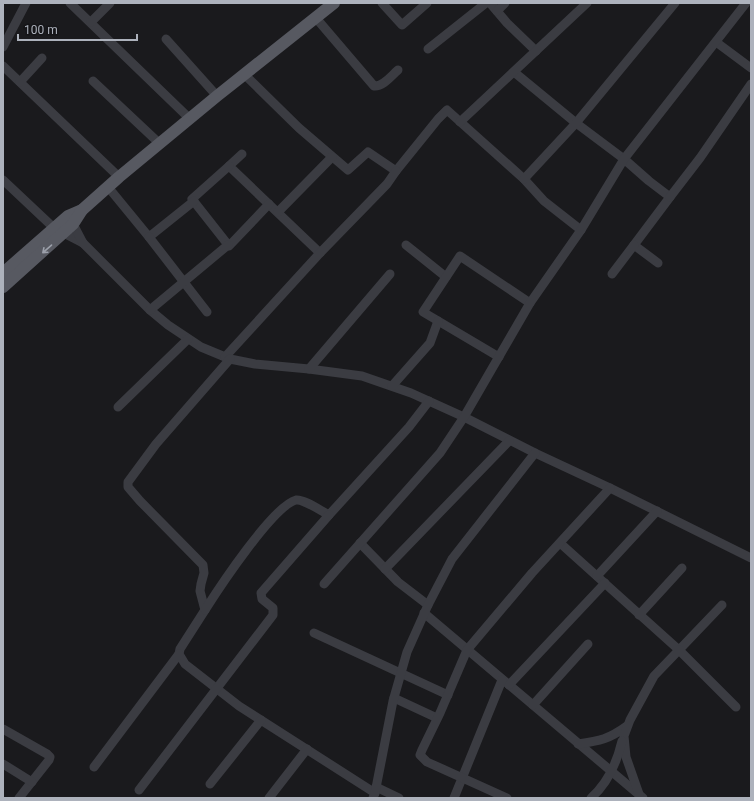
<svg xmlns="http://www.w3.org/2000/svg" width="754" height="801" viewBox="0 0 754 801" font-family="Roboto,sans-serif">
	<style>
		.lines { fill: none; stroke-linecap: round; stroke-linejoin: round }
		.minor { stroke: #3b3c42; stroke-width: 9 }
		.major { stroke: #575961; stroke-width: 12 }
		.oneway { stroke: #9ca0aa }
	</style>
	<rect width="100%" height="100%" fill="#1a1a1d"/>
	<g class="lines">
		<g class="minor">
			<path d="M70,3l119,115"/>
			<path d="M382,3l20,22 25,-22"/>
			<path d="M490,3l17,20 29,28"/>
			<path d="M497,11l8,-8"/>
			<path d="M316,18l58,68c9,1 17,-10 24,-16"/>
			<path d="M91,22l19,-19"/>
			<path d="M166,39l51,57"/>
			<path d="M716,42l35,26"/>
			<path d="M3,47l23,-44"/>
			<path d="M428,49l58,-46"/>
			<path d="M3,66l116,111"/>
			<path d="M514,72l62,51 48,36 25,22 21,16 -36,48 24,18"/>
			<path d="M245,75l54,53 49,42 20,-18 28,19 42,-52 9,-9 77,69 20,22 37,29"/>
			<path d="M93,81l66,62"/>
			<path d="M20,82l22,-24"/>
			<path d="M460,122l127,-119"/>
			<path d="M242,154l-13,12 91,87"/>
			<path d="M229,166l-37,33 37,47 40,-42"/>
			<path d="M524,179l52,-56 99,-120"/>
			<path d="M3,180l51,48 29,15"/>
			<path d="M108,187l41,50 45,-36"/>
			<path d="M670,197l30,-39 51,-74"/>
			<path d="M278,212l54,-55"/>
			<path d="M71,220l12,23 67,67 18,15 33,22 29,12 25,5 54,5 53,7 49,17 53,24 71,36 75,35 141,70"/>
			<path d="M149,237l58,75"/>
			<path d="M406,245l40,32"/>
			<path d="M612,274l22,-29"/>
			<path d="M150,310l78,-65"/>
			<path d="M225,357l95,-104 67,-69 9,-13"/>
			<path d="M499,357l-76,-45 37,-56 70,47"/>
			<path d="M230,359l-74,85 -28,38v5l12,14 63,64 1,8 -3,11 -1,7 5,19 -25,39 -1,5 6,10 54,42 136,87 -2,5"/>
			<path d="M309,369l81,-95"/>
			<path d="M392,386l38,-43 8,-22"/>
			<path d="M118,407l70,-68"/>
			<path d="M360,543l38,39 30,23"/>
			<path d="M560,543l119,107 43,-45"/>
			<path d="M385,569l124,-128"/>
			<path d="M597,576l60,-65"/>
			<path d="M324,584l116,-131 24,-36 66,-114 51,-73 43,-71 122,-156"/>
			<path d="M205,610c14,-22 68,-104 91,-110 8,-1 25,11 33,15l80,-88 20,-26"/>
			<path d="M424,613l219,185"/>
			<path d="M639,615l43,-47"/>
			<path d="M314,633l134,62"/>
			<path d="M509,685l96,-102"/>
			<path d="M394,698l43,20"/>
			<path d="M533,705l55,-61"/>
			<path d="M3,729l44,25 3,3 -1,3 -30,38"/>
			<path d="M578,744c22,-3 31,-5 49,-18"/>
			<path d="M3,764l29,18"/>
			<path d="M94,767l85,-113"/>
			<path d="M210,784l51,-64"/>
			<path d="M376,787l23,11"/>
			<path d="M139,790l134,-175v-7l-11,-9 -1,-6 68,-78"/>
			<path d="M375,793l18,-92 14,-49 21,-47 24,-46 83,-106"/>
			<path d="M639,794l-13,-37 -2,-21 6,-16 24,-44 25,-26 57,57"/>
			<path d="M269,798l38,-49"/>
			<path d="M454,798l48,-118"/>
			<path d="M507,798l-80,-36 -7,-7 2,-5 18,-37 27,-63 65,-77 78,-85"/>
			<path d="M591,798c17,-15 26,-36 31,-57"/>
		</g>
		<g class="major">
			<path d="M3,273l65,-57 14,-6"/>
			<path d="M3,287l70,-63 9,-14 37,-33 98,-81 117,-93"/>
		</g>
	</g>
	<defs><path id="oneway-shaft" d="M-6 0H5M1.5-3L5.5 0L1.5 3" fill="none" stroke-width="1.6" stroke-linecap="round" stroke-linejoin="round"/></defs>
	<use class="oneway" href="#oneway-shaft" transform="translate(47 249) rotate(139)"/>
	<rect width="754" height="801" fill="none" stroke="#adb2bc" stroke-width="8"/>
	<path d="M18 34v6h119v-6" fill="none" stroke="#adb2bc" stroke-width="2"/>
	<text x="24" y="34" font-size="12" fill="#adb2bc" stroke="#151518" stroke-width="3" paint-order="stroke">100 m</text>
</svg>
